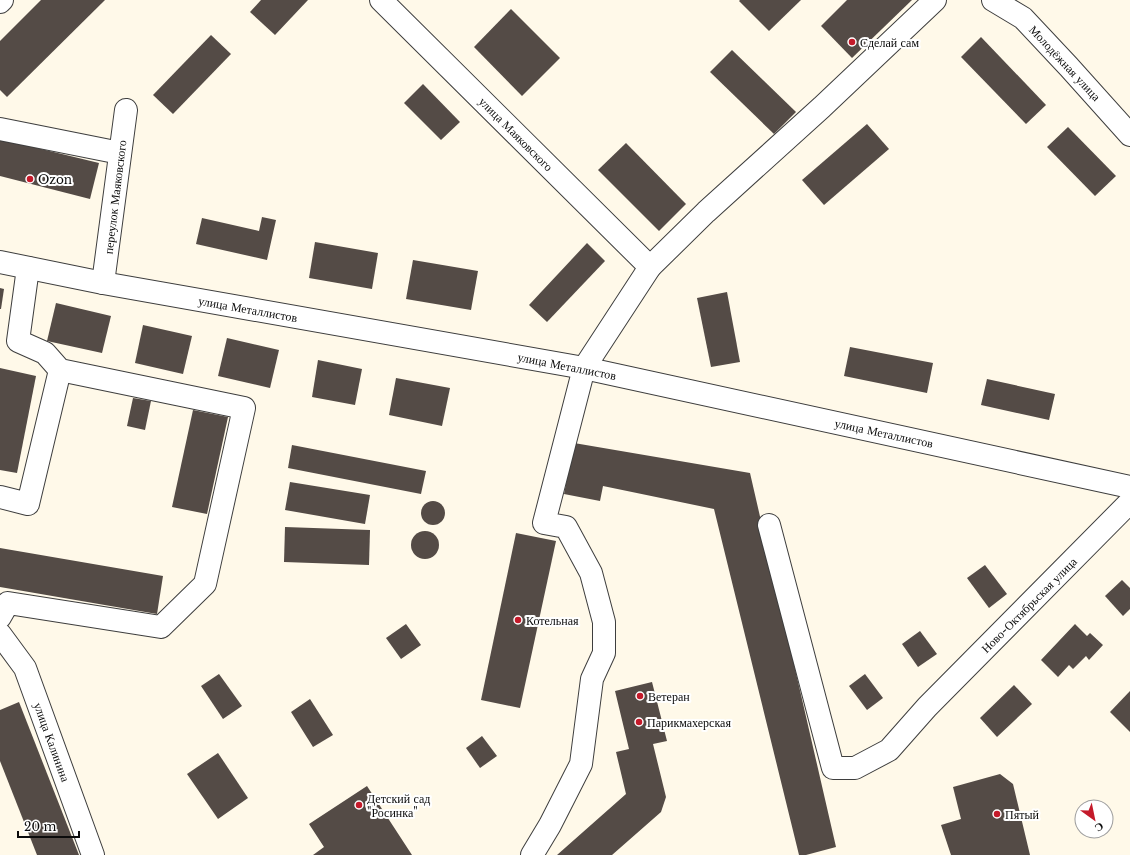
<svg xmlns="http://www.w3.org/2000/svg" width="1130" height="855" viewBox="0 0 1130 855" font-family="'Libre Baskerville',serif">
	<style>
		.building { fill: #544b46 }
		.lines { fill: none; stroke-linecap: round; stroke-linejoin: round }
		.minor-casing { stroke: #3e3e3e; stroke-width: 24 }
		.minor { stroke: #fff; stroke-width: 22 }
		.poi-dot { fill: #c41a2a; stroke: #fff; stroke-width: 1.5 }
		.labels { text-anchor: middle; dominant-baseline: central; stroke-width: 4; stroke-linejoin: round; paint-order: stroke }
		.poi-label { font-size: 12px; fill: #0b0b0b; stroke: #fff; text-anchor: start }
		.street-label { font-size: 12px; fill: #0b0b0b; stroke: #fff }
	</style>
	<rect width="100%" height="100%" fill="#fff9e9"/>
	<g class="building">
		<path d="M41,0h64l-98,97 -7,-7v-49z"/>
		<path d="M261,0h47l-33,35 -25,-23z"/>
		<path d="M740,0h61l-32,31 -30,-30z"/>
		<path d="M847,0h65l-60,58 -31,-32z"/>
		<path d="M511,9l49,49 -38,38 -48,-49z"/>
		<path d="M211,35l20,19 -58,60 -20,-19z"/>
		<path d="M981,37l65,68 -20,19 -65,-67z"/>
		<path d="M732,50l64,62 -22,22 -64,-62z"/>
		<path d="M423,84l37,38 -19,18 -37,-37z"/>
		<path d="M867,124l22,25 -65,56 -22,-25z"/>
		<path d="M1068,127l48,49 -21,20 -48,-49z"/>
		<path d="M0,139l99,24 -9,36 -90,-23z"/>
		<path d="M626,143l60,61 -27,27 -61,-61z"/>
		<path d="M262,217l14,3 -9,40 -71,-16 6,-26 57,13z"/>
		<path d="M315,242l63,11 -6,36 -63,-11z"/>
		<path d="M587,243l18,18 -58,61 -18,-17z"/>
		<path d="M413,260l65,11 -7,39 -65,-11z"/>
		<path d="M0,288l4,1 -3,20h-1z"/>
		<path d="M727,292l13,70 -29,5 -14,-69z"/>
		<path d="M56,303l55,13 -9,37 -55,-12z"/>
		<path d="M143,325l49,11 -9,38 -48,-11z"/>
		<path d="M227,338l52,12 -9,38 -52,-12z"/>
		<path d="M850,347l83,16 -6,30 -83,-17z"/>
		<path d="M318,360l44,9 -7,36 -43,-8z"/>
		<path d="M0,368l36,8 -19,97 -17,-3z"/>
		<path d="M396,378l54,10 -8,38 -53,-11z"/>
		<path d="M987,379l68,15 -6,26 -68,-15z"/>
		<path d="M133,398l18,3 -6,29 -18,-4z"/>
		<path d="M193,410l35,7 -21,97 -35,-7z"/>
		<path d="M574,443l176,30 86,374 -30,8h-7l-85,-346 -111,-23 -3,15 -36,-7z"/>
		<path d="M292,445l134,26 -5,23 -133,-26z"/>
		<path d="M290,482l80,13 -5,29 -80,-14z"/>
		<circle cx="433" cy="513" r="12"/>
		<path d="M285,527l85,3 -1,35 -85,-3z"/>
		<circle cx="425" cy="545" r="14"/>
		<path d="M516,533l40,8 -36,167 -39,-8z"/>
		<path d="M0,548l163,28 -6,38 -157,-27z"/>
		<path d="M985,565l22,29 -18,14 -22,-30z"/>
		<path d="M1122,580l8,8v21l-7,7 -18,-20z"/>
		<path d="M406,624l15,21 -20,14 -15,-21z"/>
		<path d="M1075,624l12,12 3,-3 13,12 -14,15 -3,-4 -13,13 -4,-4 -11,12 -17,-17z"/>
		<path d="M920,631l17,23 -19,13 -16,-23z"/>
		<path d="M219,674l23,32 -19,13 -22,-33z"/>
		<path d="M865,674l18,24 -16,12 -18,-24z"/>
		<path d="M652,682l15,59 -14,3 13,53 -5,15 -49,43h-55l69,-61 -10,-42 13,-3 -14,-58z"/>
		<path d="M1014,685l18,19 -35,33 -17,-19z"/>
		<path d="M1130,691v41l-20,-20z"/>
		<path d="M310,699l23,36 -20,12 -22,-35z"/>
		<path d="M19,702l60,153h-42l-37,-94v-51z"/>
		<path d="M482,736l15,20 -17,12 -14,-20z"/>
		<path d="M218,753l30,45 -30,21 -31,-45z"/>
		<path d="M1000,774l13,10 17,71h-79l-10,-30 20,-6 -8,-32z"/>
		<path d="M367,786l45,69h-99l11,-8 -15,-23z"/>
	</g>
	<g class="lines">
		<defs>
			<g id="minor">
				<path d="M381,0l269,267"/>
				<path d="M993,0l30,18 46,49 61,68"/>
				<path d="M0,2l2,-2"/>
				<path d="M0,129l120,24"/>
				<path d="M0,262l103,21 481,85 546,119"/>
				<path d="M103,283l23,-173"/>
				<path d="M0,497l28,7 32,-134"/>
				<path d="M769,525l64,243h22l34,-18 38,-43 203,-205"/>
				<path d="M0,617l8,-14 153,24 44,-43 39,-176 -184,-38 -15,-17 -27,-12 10,-73"/>
				<path d="M0,634l25,34 68,187"/>
				<path d="M532,855l18,-30 31,-61 11,-85 12,-26v-31l-13,-49 -25,-46 -22,-4 40,-155 66,-101 56,-55 116,-105 113,-107"/>
			</g>
		</defs>
		<use href="#minor" class="minor-casing"/>
		<use href="#minor" class="minor"/>
	</g>
	<g class="poi-dot">
		<circle cx="852" cy="42" r="4"/>
		<circle cx="30" cy="179" r="4"/>
		<circle cx="518" cy="620" r="4"/>
		<circle cx="640" cy="696" r="4"/>
		<circle cx="639" cy="722" r="4"/>
		<circle cx="359" cy="805" r="4"/>
		<circle cx="997" cy="814" r="4"/>
	</g>
	<g class="labels">
		<g class="poi-label">
			<text x="860" y="42">Сделай сам</text>
			<text x="38" y="179">Ozon</text>
			<text x="526" y="620">Котельная</text>
			<text x="648" y="696">Ветеран</text>
			<text x="647" y="722">Парикмахерская</text>
			<text x="367" y="798">Детский сад<tspan x="367" dy="14">"Росинка"</tspan></text>
			<text x="1005" y="814">Пятый</text>
		</g>
		<g class="street-label">
			<text transform="translate(1065 63) rotate(47)">Молодёжная улица</text>
			<text transform="translate(516 134) rotate(45)">улица Маяковского</text>
			<text transform="translate(115 197) rotate(-83)">переулок Маяковского</text>
			<text transform="translate(248 309) rotate(10)">улица Металлистов</text>
			<text transform="translate(567 366) rotate(11)">улица Металлистов</text>
			<text transform="translate(884 433) rotate(12)">улица Металлистов</text>
			<text transform="translate(1029 605) rotate(-45)">Ново-Октябрьская улица</text>
			<text transform="translate(52 742) rotate(70)">улица Калинина</text>
		</g>
	</g>
	<g transform="translate(1094 819) rotate(147)"><circle r="19" fill="#ffffff" stroke="#9d9d9d"/>
	<path d="M0-3L7 15L0 10L-7 15Z" fill="#c41a2a"/>
	<text y="-6" font-size="11" font-weight="bold" text-anchor="middle" fill="#0b0b0b">С</text>
	</g>
	<path d="M18 831v6h61v-6" fill="none" stroke="#0b0b0b" stroke-width="2"/>
	<text x="24" y="831" font-size="12" fill="#0b0b0b" stroke="#ffffff" stroke-width="3" paint-order="stroke">20 m</text>
</svg>
